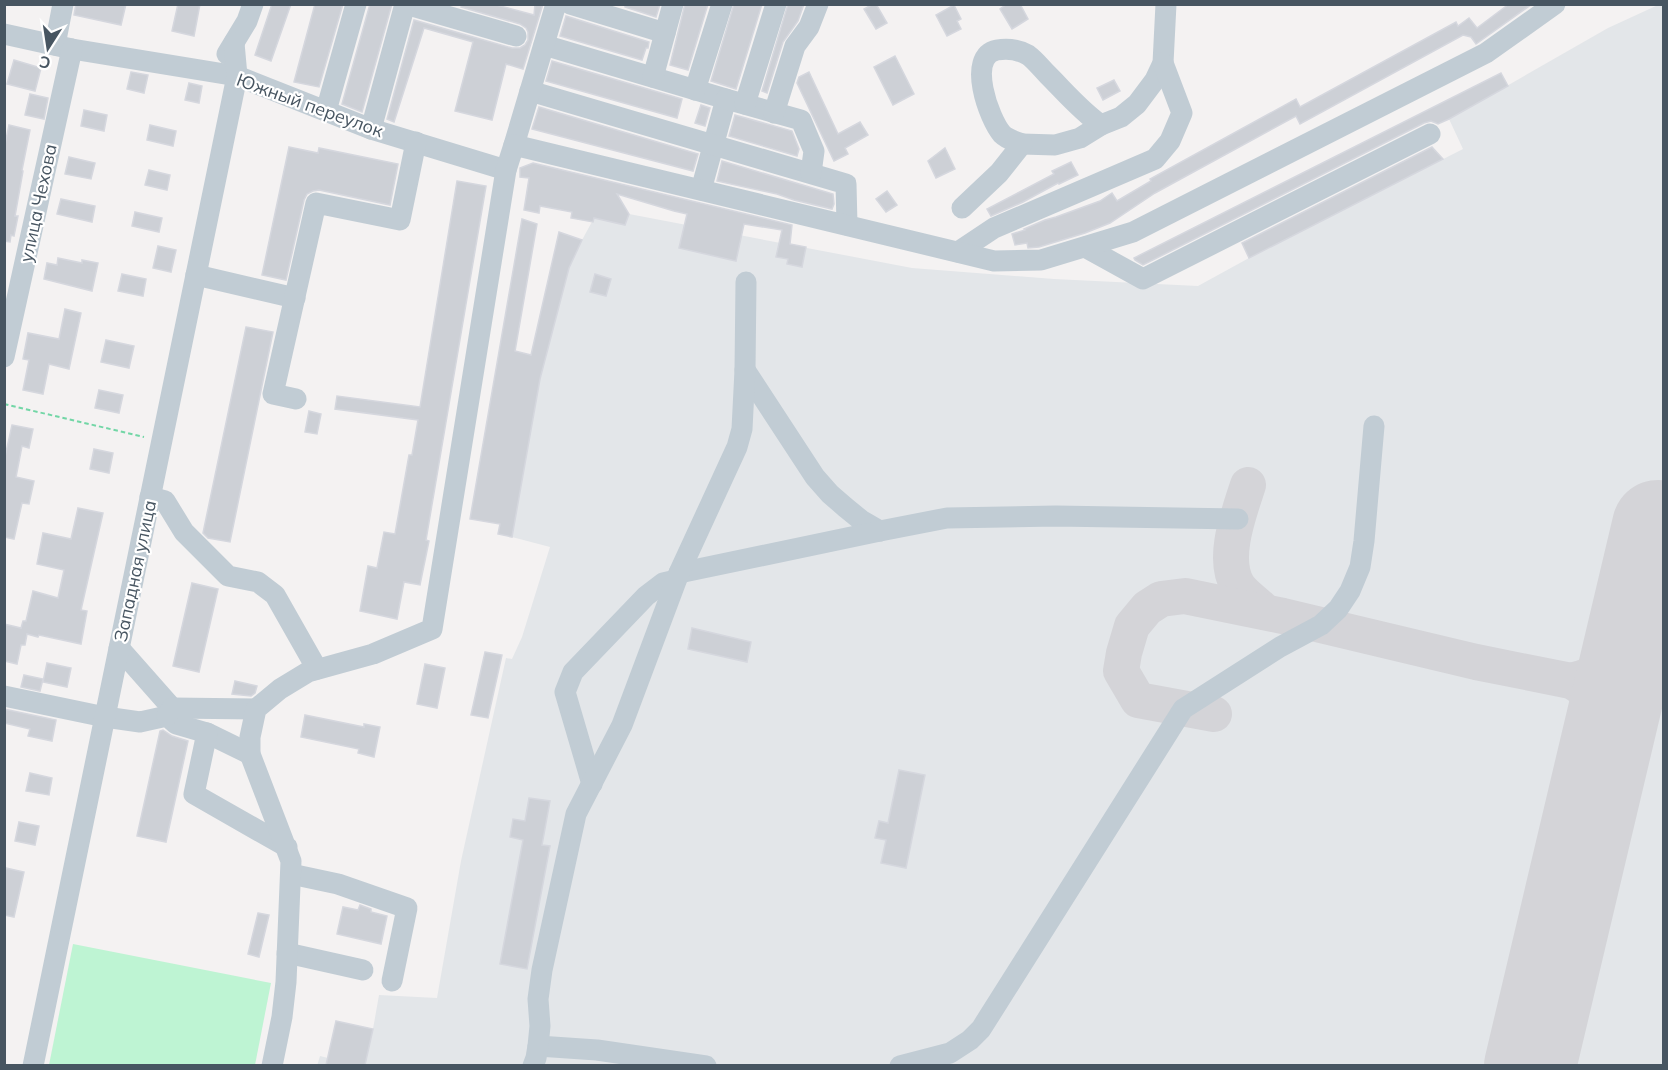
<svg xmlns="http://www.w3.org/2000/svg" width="1668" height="1070" viewBox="0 0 1668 1070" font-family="Mulish,sans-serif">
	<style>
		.airport { fill: #e3e6e9 }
		.green { fill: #bef4d3 }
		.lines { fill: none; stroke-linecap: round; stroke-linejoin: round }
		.taxiway { stroke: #d4d4d8; stroke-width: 36 }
		.runway { stroke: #d4d4d8; stroke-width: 92 }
		.building { fill: #cdd0d6; stroke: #d5d7de; stroke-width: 1.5 }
		.path { stroke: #72d6a6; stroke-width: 2; stroke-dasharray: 4.5 3; stroke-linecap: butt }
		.minor { stroke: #c1ccd4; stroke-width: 21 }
		.labels { text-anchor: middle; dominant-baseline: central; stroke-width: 4.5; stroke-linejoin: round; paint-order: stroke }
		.street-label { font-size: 18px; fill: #475561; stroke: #fff }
	</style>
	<rect width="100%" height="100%" fill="#f4f2f2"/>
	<path class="airport" d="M1658,5h5v1060l-1346,1 3,-10 8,2 45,-29 6,-34 58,3 24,-137 45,-203 6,1 10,-22 28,-90 -38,-10 28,-158 29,-111 6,-15 19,-35 31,7 4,-11 283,54 142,11 144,7 51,-28 214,-109 -14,-30 159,-91z"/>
	<path class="green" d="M73,944l198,39 -16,82h-206z"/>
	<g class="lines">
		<g class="taxiway">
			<path d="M1248,485c-9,28 -27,74 -10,101 7,10 19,17 27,26"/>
			<path d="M1571,681c34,-9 43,-16 62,-46"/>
			<path d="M1214,714l-76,-14 -17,-29 3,-18 8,-27 15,-18 14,-9 24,-3 98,20 193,46 95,19c26,13 31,38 36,63"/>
		</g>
		<path class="runway" d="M1530,1066l128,-540"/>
	</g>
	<g class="building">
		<path d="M76,4h50l-5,21 -47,-10z"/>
		<path d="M178,4h22l-6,32 -22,-5z"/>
		<path d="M272,4h19l-20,57 -16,-6z"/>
		<path d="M315,4h28l-24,83 -25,-5z"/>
		<path d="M370,4h22l-30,108 -20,-8z"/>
		<path d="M462,4h31l41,11 1,-11h8l-20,65 -17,-5 -14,56 -37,-9 18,-69 -49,-14 -30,94 -7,-3 27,-99 98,28h8l5,-3 3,-5v-8l-2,-4 -6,-4 -59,-17z"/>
		<path d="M625,4h35l-4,13 -31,-10z"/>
		<path d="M685,4h23l-20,66 -18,-5z"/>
		<path d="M734,4h28l-26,85 -25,-8z"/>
		<path d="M788,4h16l-6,17 -15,21 -16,51 -5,-2z"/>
		<path d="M873,4h3l11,19 -11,6 -12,-20z"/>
		<path d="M1007,4h13l8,15 -16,10 -12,-20z"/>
		<path d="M1509,4h23l-56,40 -5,-7 -8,-2 -163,89 -4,-8 -141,77 -45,30 -25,10 -46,14 -11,1 -1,-5 -12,2 -3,-11 13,-4 -1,-1 21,-9 11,-3 44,-16 12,-8 5,8 34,-20 -1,-2 146,-80 4,8 156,-85 2,4 11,-8 8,10z"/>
		<path d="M954,5l7,14 -4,2 4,8 -14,7 -11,-21z"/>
		<path d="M566,16l83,26 -1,6h-2l-4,12 -82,-24z"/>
		<path d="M895,56l19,38 -21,11 -19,-38z"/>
		<path d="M14,60l27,8 -6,23 -28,-7z"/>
		<path d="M552,61l130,38 -5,19 -131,-37z"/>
		<path d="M131,72l17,3 -4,18 -17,-4z"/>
		<path d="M809,72l29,62 22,-12 8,13 -23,13 3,6 -14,7 -37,-78 2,-6z"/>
		<path d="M1501,73l7,13 -59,33 -11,5 -7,-3 -7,2 -281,142 -8,-5 -1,-2z"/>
		<path d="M1114,80l6,11 -17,9 -6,-12z"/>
		<path d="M189,83l13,3 -3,17 -14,-3z"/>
		<path d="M30,94l18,4 -4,21 -19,-4z"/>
		<path d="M701,105l9,3 -5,18 -10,-3z"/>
		<path d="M539,107l159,47 -5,17 -161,-42z"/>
		<path d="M84,110l23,5 -3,16 -23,-5z"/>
		<path d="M735,115l57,16 7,18 -2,7 -68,-20z"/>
		<path d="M9,125l21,5 -8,40 1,1 -8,45h3l-4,20 -3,-1 -1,7 -6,-1v-92z"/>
		<path d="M150,125l26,6 -3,15 -26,-6z"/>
		<path d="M289,147l29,6 1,-5 79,16 -8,41 -71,-15 -6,1 -6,3 -3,6 -18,80 -24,-5z"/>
		<path d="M1432,147l11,12 -194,99 -7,-15z"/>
		<path d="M945,148l10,21 -19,9 -8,-17z"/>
		<path d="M69,157l26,6 -4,16 -26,-5z"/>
		<path d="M722,161l111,33 1,10 -2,5 -38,-9 -17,-6 -60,-13z"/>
		<path d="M1071,162l7,13 -19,9 -1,-1 -35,19 -32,14 -4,-7 67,-35 -2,-3z"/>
		<path d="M533,163l259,62 -2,19 16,3 -4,20 -15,-3 1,-5 -12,-2 6,-27 -38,-6 -8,37 -57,-13 8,-34 -13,-3 -57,-17 12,20 -4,11 -31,-7 -1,4 -22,-4 1,-6 -32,-6 -1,7 -15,-3 5,-32 -9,-1v-9z"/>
		<path d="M149,170l21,5 -3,15 -22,-5z"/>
		<path d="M457,181l29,5 -60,354 3,1 -9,44 -16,-3 -7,37 -37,-8 8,-45 9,2 7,-36 11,2 14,-79h3l6,-35 -83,-11 2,-13 83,11z"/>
		<path d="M887,191l10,14 -11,7 -10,-13z"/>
		<path d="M61,199l34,7 -3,16 -35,-8z"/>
		<path d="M135,212l27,6 -3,14 -27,-6z"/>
		<path d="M522,219l15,5 -22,127 16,4 28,-123 23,8 -13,28 -29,111 -28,158 -14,-3 2,-10 -30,-5z"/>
		<path d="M158,246l18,4 -5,22 -18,-4z"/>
		<path d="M58,258l24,5v-3l16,3 -6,28 -48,-12 3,-16 10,2z"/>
		<path d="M122,274l24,5 -3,17 -25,-5z"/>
		<path d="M595,274l16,5 -5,17 -16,-4z"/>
		<path d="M65,309l16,4 -12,56 -20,-5 -6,30 -20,-4 6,-30 -6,-1 5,-26 31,6z"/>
		<path d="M246,327l27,5 -43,210 -22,-4 -5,-5z"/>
		<path d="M106,340l28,6 -5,22 -28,-6z"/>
		<path d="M99,390l24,5 -4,18 -24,-5z"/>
		<path d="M309,411l12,3 -4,20 -12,-2z"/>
		<path d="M12,425l21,4 -4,19 -7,-2 -6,31 18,4 -5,23 -7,-1 -8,36 -10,-2v-76z"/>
		<path d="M94,449l19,4 -4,20 -19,-4z"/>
		<path d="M78,508l25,5 -22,97 6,1 -6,33 -42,-9 -1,2 -11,-3 -2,11h-4l-4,19 -13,-3v-37l17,4 2,-7h3l7,-30 25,7 6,-28 -27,-6 6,-31 28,6z"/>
		<path d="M192,583l26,6 -19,83 -26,-6z"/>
		<path d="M692,628l59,14 -4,20 -59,-13z"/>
		<path d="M485,652l17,3 -14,63 -17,-3z"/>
		<path d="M47,663l24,5 -4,19 -24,-5z"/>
		<path d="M425,664l20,4 -8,40 -20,-4z"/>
		<path d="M24,675l19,4 -3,12 -19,-4z"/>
		<path d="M235,681l22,5 -2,7 -4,3 -19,-2z"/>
		<path d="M4,709l52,11 -4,21 -24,-5 2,-7 -26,-6z"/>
		<path d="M305,715l59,12v-3l16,3 -6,30 -16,-4 1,-4 -58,-12z"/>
		<path d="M163,730l9,6 16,5 -22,101 -29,-6 23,-105z"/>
		<path d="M899,770l26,5 -19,93 -25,-5 5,-23 -11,-2 4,-17 9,2z"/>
		<path d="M30,773l22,5 -3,17 -23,-4z"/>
		<path d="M529,798l21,3 -8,44 8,1 -23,123 -27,-5 23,-124 -13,-3 3,-18 12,2z"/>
		<path d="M19,822l20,4 -4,19 -20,-4z"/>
		<path d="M6,868l18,4 -10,45 -10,-2v-40z"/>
		<path d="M360,905l11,4v3l16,4 -6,28 -44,-10 6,-27 15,3z"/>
		<path d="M258,913l11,2 -10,42 -11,-3z"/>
		<path d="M336,1021l37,8 -8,36h-39z"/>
	</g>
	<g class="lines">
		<path class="path" d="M4,404l140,33"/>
		<g class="minor">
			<path d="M405,4l111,32"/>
			<path d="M570,4l95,29"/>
			<path d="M4,34l68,15 165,27 134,53 135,41"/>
			<path d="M55,45l8,-41"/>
			<path d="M544,45l182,54 -25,91"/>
			<path d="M227,54l20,-33 6,-17"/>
			<path d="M653,77l20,-73"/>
			<path d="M695,90l27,-86"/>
			<path d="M530,91l316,93 1,41"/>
			<path d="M726,99l75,21 13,31 -3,22"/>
			<path d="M745,104l31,-100"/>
			<path d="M326,111l30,-107"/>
			<path d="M774,113l21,-67 14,-19 9,-23"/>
			<path d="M371,129l34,-125"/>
			<path d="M1022,144l33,1 25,-7 21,-13"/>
			<path d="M514,145l42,-141"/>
			<path d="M962,208l37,-35 23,-29c-7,-3 -14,-4 -20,-10 -13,-15 -36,-78 -5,-84 11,-2 22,0 31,5 7,5 14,14 20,20 17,17 33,36 53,50l20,-8 16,-13 18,-24 8,-17 3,-59"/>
			<path d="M1085,247l58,32 287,-145"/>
			<path d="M958,252l36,-24 161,-69 15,-18 12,-28 -19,-50"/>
			<path d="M196,275l99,23"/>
			<path d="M4,357l68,-308"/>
			<path d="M745,370l70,107 15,17 15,13 16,13 19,11"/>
			<path d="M296,399l-23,-5 43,-191 84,17 16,-78"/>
			<path d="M150,497l15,4 19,31 44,44 30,6 17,13 42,74"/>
			<path d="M679,573l201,-42 67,-13 109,-2 182,3"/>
			<path d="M119,648l53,60"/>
			<path d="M4,696l101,21 35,5 27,-6 9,8 31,9 43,21"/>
			<path d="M167,716l5,-8 84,1"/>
			<path d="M207,733l-13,61 93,53"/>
			<path d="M592,784l-27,-92 8,-20 73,-76 17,-13 13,-3"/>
			<path d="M291,874l47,10 69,24 -15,73"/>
			<path d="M287,953l76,17"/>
			<path d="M538,1046l59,4 109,16"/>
			<path d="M33,1066l204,-990 -3,-33"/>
			<path d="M272,1066l10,-49 4,-35 5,-121 -41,-107v-17l6,-28 24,-20 28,-17 65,-18 59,-25 74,-459 8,-25 480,116 47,-1 92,-28 353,-179 69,-49"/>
			<path d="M533,1066l3,-8 2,-12 2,-20 -2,-27 4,-29 34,-156 46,-89 57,-152 58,-126 5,-18 3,-59 1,-88"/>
			<path d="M900,1066l50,-13 20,-13 11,-11 202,-320 97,-62 41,-22 17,-16 12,-18 10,-24 4,-26 10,-115"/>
		</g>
	</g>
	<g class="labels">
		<g class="street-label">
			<text transform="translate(310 105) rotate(20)">Южный переулок</text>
			<text transform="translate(38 203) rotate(-78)">улица Чехова</text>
			<text transform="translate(135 571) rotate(-78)">Западная улица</text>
		</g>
	</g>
	<rect width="1668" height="1070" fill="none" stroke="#475561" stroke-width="12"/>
	<g transform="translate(48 48) rotate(192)" stroke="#ffffff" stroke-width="4.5" paint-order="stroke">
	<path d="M0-4.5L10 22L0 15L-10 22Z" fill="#475561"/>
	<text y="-9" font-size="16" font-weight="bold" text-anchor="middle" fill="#475561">С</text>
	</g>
</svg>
